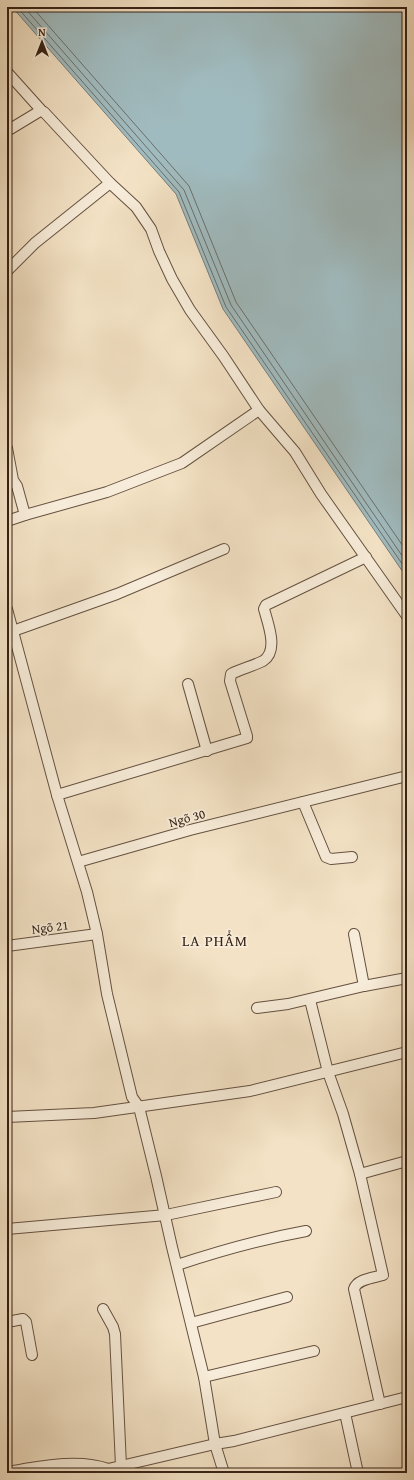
<svg xmlns="http://www.w3.org/2000/svg" width="414" height="1480" viewBox="0 0 414 1480" font-family="'Gentium Book Plus',serif">
	<style>
		.water { fill: #a0bbbf; stroke: #767d7b }
		.lines { fill: none; stroke-linecap: round; stroke-linejoin: round }
		.shore { stroke: #6b6e6a; stroke-width: 1 }
		.street-casing { stroke: #655141; stroke-width: 12 }
		.street { stroke: #f7ecd9; stroke-width: 10 }
		.labels { text-anchor: middle; dominant-baseline: central; stroke-width: 3.5; stroke-linejoin: round; paint-order: stroke }
		.street-label { font-size: 13px; fill: #362115; stroke: #f7ecd9 }
		.quarter-label { font-size: 15px; letter-spacing: 1px; fill: #362115; stroke: #f7ecd9 }
	</style>
	<rect width="100%" height="100%" fill="#f3e2c5"/>
	<filter id="stains"><feTurbulence type="fractalNoise" baseFrequency=".005" numOctaves="4"/><feColorMatrix values="0 0 0 0 .2 0 0 0 0 .09 0 0 0 0 .02 0 0 0 .5 -.17"/></filter>
	<radialGradient id="worn" r=".72"><stop offset=".6" stop-color="#630" stop-opacity="0"/><stop offset="1" stop-color="#630" stop-opacity=".3"/></radialGradient>
	<path class="water" d="M12,7h395v571l-184,-269 -47,-115z"/>
	<g class="lines">
		<g class="shore">
			<path d="M17,7l162,185 47,115 181,264"/>
			<path d="M24,7l160,183 47,115 176,258"/>
			<path d="M32,7l157,179 47,116 171,250"/>
		</g>
		<defs>
			<g id="street">
				<path d="M7,72l35,39"/>
				<path d="M7,131l33,-20 4,1 66,71 26,24 15,22 8,22 13,28 18,31 34,47 35,53 36,42 26,42 86,122"/>
				<path d="M7,271l28,-28 75,-60"/>
				<path d="M7,448l6,32 4,6 8,29"/>
				<path d="M7,521l18,-6 82,-23 75,-29 77,-53"/>
				<path d="M7,609l50,186 30,97 10,42 10,60 25,103 7,10 17,69 16,71 32,130 11,67 9,29"/>
				<path d="M13,631l104,-37 107,-45"/>
				<path d="M188,684l19,67"/>
				<path d="M57,795l190,-57v-2l-17,-55 1,-7c10,-5 22,-8 32,-13 16,-10 5,-37 1,-52l2,-4 100,-48"/>
				<path d="M303,802l23,55 5,2 21,-2"/>
				<path d="M78,862l112,-32 217,-54"/>
				<path d="M354,934l10,52"/>
				<path d="M7,946l90,-12"/>
				<path d="M310,1000l18,72 15,42 17,60 23,101c-10,3 -26,4 -29,14l26,115"/>
				<path d="M257,1008l31,-4 76,-18 43,-8"/>
				<path d="M7,1117l87,-4 156,-22 157,-39"/>
				<path d="M360,1174l47,-13"/>
				<path d="M7,1229l159,-14 110,-23"/>
				<path d="M177,1265c42,-14 85,-26 129,-34"/>
				<path d="M103,1309l10,18 2,7 6,132"/>
				<path d="M7,1322l16,-3 3,3 6,33"/>
				<path d="M191,1323l96,-26"/>
				<path d="M204,1377l110,-26"/>
				<path d="M345,1413l13,60"/>
				<path d="M7,1472c31,-5 71,-14 101,-3l107,-25 19,-3 173,-44"/>
			</g>
		</defs>
		<use href="#street" class="street-casing"/>
		<use href="#street" class="street"/>
	</g>
	<g class="labels">
		<g class="street-label">
			<text transform="translate(187 818) rotate(-15)">Ngõ 30</text>
			<text transform="translate(50 927) rotate(-7)">Ngõ 21</text>
		</g>
		<g class="quarter-label">
			<text x="215" y="940">LA PHẨM</text>
		</g>
	</g>
	<rect width="414" height="1480" fill="none" stroke="#f3e2c5" stroke-width="24"/>
	<rect x="8" y="8" width="398" height="1464" fill="none" stroke="#362115" stroke-width="2"/>
	<rect x="12" y="12" width="390" height="1456" fill="none" stroke="#362115"/>
	<g transform="translate(42 42)" stroke="#f7ecd9" stroke-width="3" paint-order="stroke">
	<path d="M0-3L7 15L0 10L-7 15Z" fill="#362115"/>
	<text y="-6" font-size="11" font-weight="bold" text-anchor="middle" fill="#362115">N</text>
	</g>
	<rect width="100%" height="100%" filter="url(#stains)"/>
	<rect width="100%" height="100%" fill="url(#worn)"/>
</svg>
